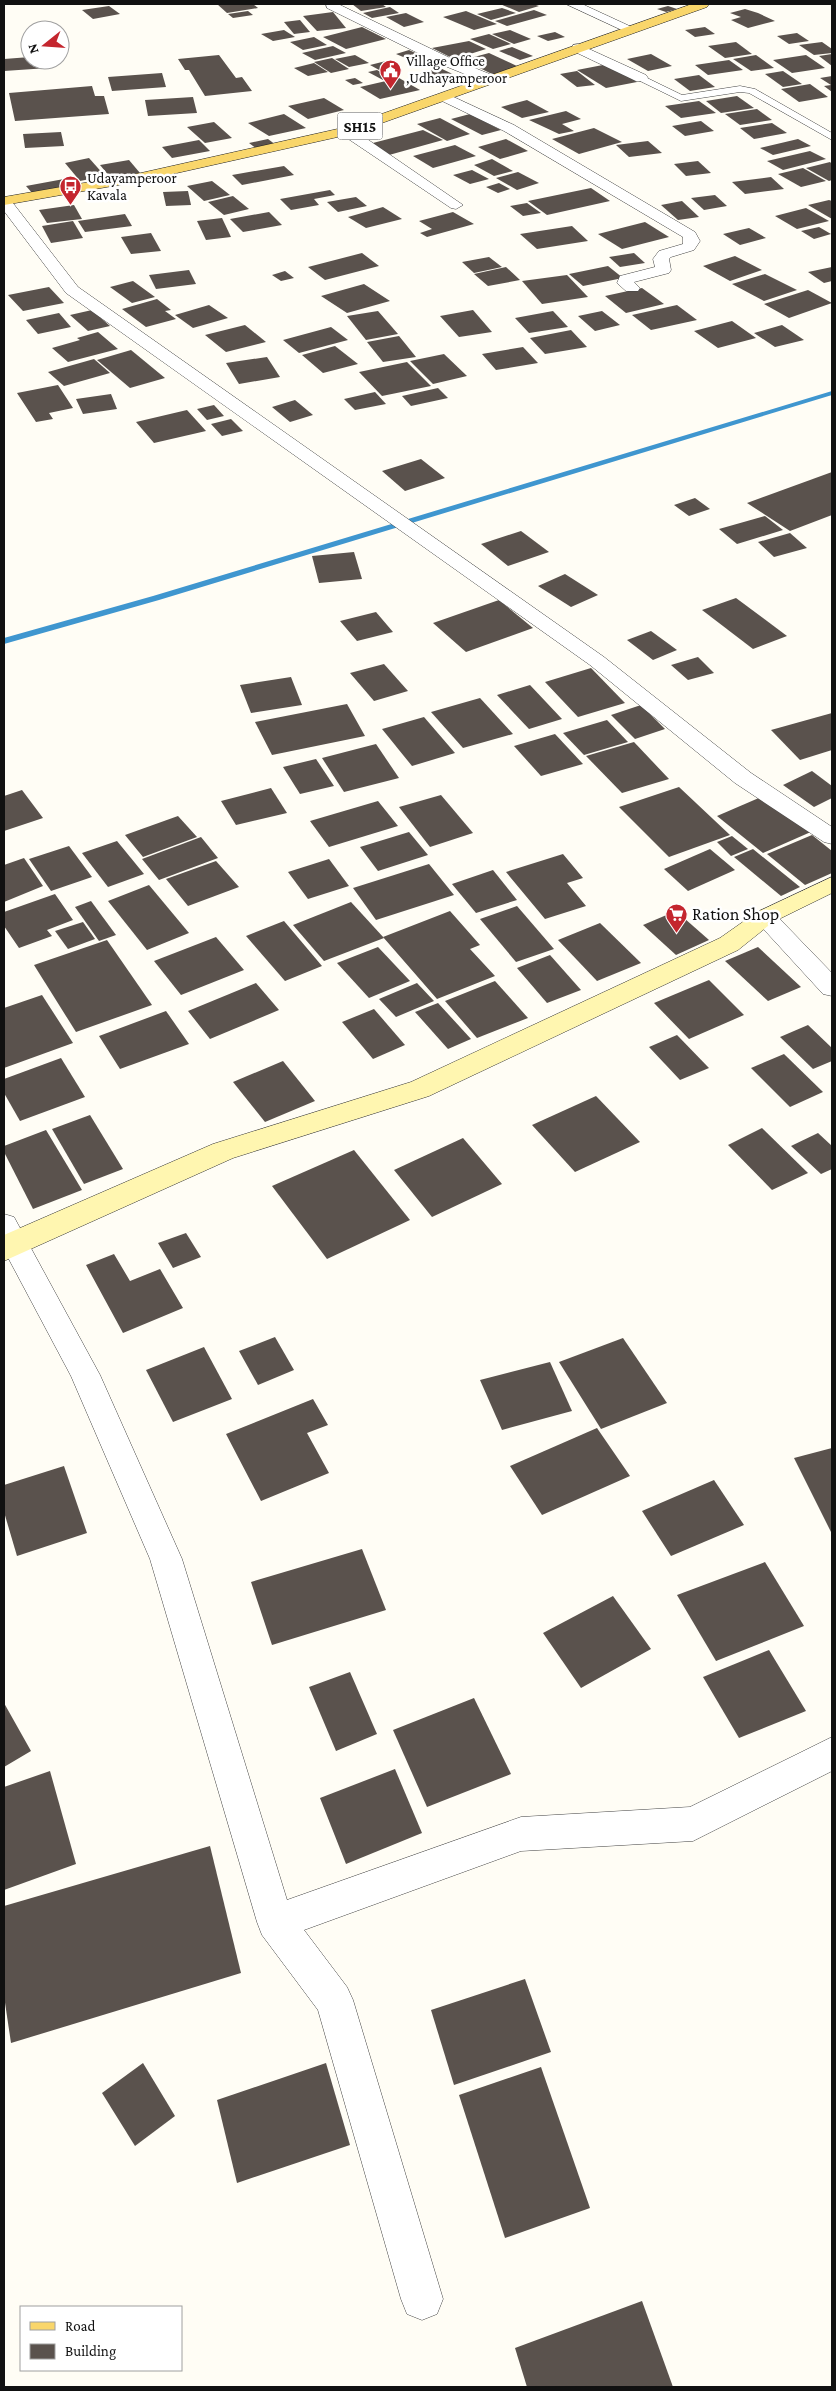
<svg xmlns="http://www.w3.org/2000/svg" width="836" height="2391" viewBox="0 0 836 2391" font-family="'Crimson Pro',serif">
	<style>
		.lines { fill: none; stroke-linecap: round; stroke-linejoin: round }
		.stream { fill: #3f96cf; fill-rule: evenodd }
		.building { fill: #5a524d }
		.service-casing { stroke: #444; stroke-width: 1 }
		.minor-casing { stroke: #444; stroke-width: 1 }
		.secondary-casing { stroke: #333; stroke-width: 1 }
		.primary-casing { stroke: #222; stroke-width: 1 }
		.service { fill: #fff; fill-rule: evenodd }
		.minor { fill: #fff; fill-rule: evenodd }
		.secondary { fill: #fff6b0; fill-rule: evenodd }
		.primary { fill: #f9d66b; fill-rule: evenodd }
		.labels { text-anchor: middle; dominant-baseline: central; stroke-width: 5; stroke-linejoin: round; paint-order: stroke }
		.far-poi-label { font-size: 15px; fill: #111; stroke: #fff; text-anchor: start }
		.shield { fill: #fff; stroke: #585858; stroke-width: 1 }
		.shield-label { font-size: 16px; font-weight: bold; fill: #111 }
		.poi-label { font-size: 18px; fill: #111; stroke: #fff; text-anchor: start }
	</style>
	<rect width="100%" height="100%" fill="#fffdf5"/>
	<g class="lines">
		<path class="stream" d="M832,391v4l-673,205 -155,44v-6l149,-42z"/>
	</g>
	<g class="building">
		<path d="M217,4h36l5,4 -31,5z"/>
		<path d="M352,4h30l4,3 -25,4z"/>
		<path d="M500,4h33l6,2 -20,6z"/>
		<path d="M109,6l11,8 -27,5 -11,-9z"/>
		<path d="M668,6l9,3 -11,3 -9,-3z"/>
		<path d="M390,7l9,6 -27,5 -9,-5z"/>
		<path d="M502,8l14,5 -25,7 -14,-6z"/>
		<path d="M745,9l13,4 17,8 -27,7 -17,-8 10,-3 -11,-4z"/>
		<path d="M534,10l13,5 -40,11 -12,-5z"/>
		<path d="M248,11l5,4 -20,3 -5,-4z"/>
		<path d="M466,11l31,13 -23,6 -31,-13z"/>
		<path d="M333,12l13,16 -29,3 -14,-15z"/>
		<path d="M406,13l18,9 -20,5 -18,-10z"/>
		<path d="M300,20l10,12 -16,2 -10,-12z"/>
		<path d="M362,27l24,12 -40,10 -23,-12z"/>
		<path d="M705,27l10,7 -20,3 -10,-7z"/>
		<path d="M284,30l11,7 -22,4 -12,-7z"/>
		<path d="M510,30l21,9 -17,5 -22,-10z"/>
		<path d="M555,32l10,5 -17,4 -11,-5z"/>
		<path d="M797,33l12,8 -20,3 -12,-8z"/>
		<path d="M489,34l22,10 -18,5 -23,-10z"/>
		<path d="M314,37l13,8 -24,5 -13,-8z"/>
		<path d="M469,41l17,8 -32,10 -22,-11z"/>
		<path d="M736,42l16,12 -27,4 -17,-12z"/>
		<path d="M822,42l10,7v4l-18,2 -15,-10z"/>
		<path d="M333,46l13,7 -31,7 -13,-7z"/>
		<path d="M512,47l21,9 -13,4 -21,-9z"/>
		<path d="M409,50l13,6 -14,3 -12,-5z"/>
		<path d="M489,53l30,14 -25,8 -31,-15z"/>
		<path d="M651,54l21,12 -24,5 -21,-12z"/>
		<path d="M832,54v12l-13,-10z"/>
		<path d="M219,55l17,23 6,-1 10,14 -47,5 -16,-26h-4l-7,-11z"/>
		<path d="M355,55l14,8 -20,4 -14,-8z"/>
		<path d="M756,55l18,13 -23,3 -18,-12z"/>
		<path d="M806,55l19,13 -33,5 -19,-13z"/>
		<path d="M30,57v3h16l2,8 -44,3v-12z"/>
		<path d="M332,58l17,11 -18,4 -17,-11z"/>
		<path d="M729,60l14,10 -35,5 -13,-10z"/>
		<path d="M386,61l11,6 -16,4 -11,-6z"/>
		<path d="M314,63l14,9 -20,4 -14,-8z"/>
		<path d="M608,64l29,18 -31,6 -29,-18z"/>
		<path d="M440,68l21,10 -22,5 -20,-9z"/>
		<path d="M377,70l14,8 -8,2 -15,-8z"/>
		<path d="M577,71l18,14 -18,2 -17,-13z"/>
		<path d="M783,71l19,13 -19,3 -18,-13z"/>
		<path d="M162,73l4,14 -54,4 -4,-14z"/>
		<path d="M699,75l16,12 -25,4 -16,-12z"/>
		<path d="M832,76v16l-8,-6 7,-1 -11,-7z"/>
		<path d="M355,78l8,5 -10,2 -8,-5z"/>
		<path d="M399,78l21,12 -40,9 -20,-12z"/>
		<path d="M810,84l18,13 -29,5 -18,-13z"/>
		<path d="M92,86l3,10h9l5,18 -94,7 -6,-28z"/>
		<path d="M737,96l17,12 -33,5 -15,-12z"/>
		<path d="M193,97l4,16 -49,3 -3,-16z"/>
		<path d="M324,98l20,12 -36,9 -20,-13z"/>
		<path d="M527,100l22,12 -27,6 -21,-11z"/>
		<path d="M699,101l17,12 -35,5 -16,-12z"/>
		<path d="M757,109l15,11 -32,5 -15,-11z"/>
		<path d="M566,111l15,8 -19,5 12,7 -15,3 -30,-14z"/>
		<path d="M284,114l22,14 -37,8 -21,-13z"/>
		<path d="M470,114l31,16 -19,5 -31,-16z"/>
		<path d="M440,118l30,16 -23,7 -30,-17z"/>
		<path d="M701,121l13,10 -29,5 -13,-10z"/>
		<path d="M214,122l18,16 -27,5 -18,-16z"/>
		<path d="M772,123l15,10 -33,6 -14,-11z"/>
		<path d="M594,128l28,14 -43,12 -27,-15z"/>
		<path d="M423,130l20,10 -54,15 -20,-11z"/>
		<path d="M61,132l3,14 -39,2 -2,-14z"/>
		<path d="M268,139l8,6 -19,4 -8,-6z"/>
		<path d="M506,139l22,12 -28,8 -22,-12z"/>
		<path d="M798,139l13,7 -38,9 -13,-7z"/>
		<path d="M199,140l11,11 -38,7 -10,-11z"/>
		<path d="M648,141l14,12 -33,4 -13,-12z"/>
		<path d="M455,145l21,11 -43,12 -20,-12z"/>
		<path d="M810,151l16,8 -43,11 -16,-9z"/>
		<path d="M89,158l16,18 -25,5 -15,-18z"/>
		<path d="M492,159l21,12 -19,5 -20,-11z"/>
		<path d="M129,160l11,13 -30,4 -10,-12z"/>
		<path d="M698,161l13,12 -25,3 -12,-12z"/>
		<path d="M830,162l2,2v16l-3,1 -23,-13z"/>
		<path d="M284,166l10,9 -52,10 -10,-10z"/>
		<path d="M803,168l23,13 -25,6 -23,-13z"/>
		<path d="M472,170l17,9 -19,5 -17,-9z"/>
		<path d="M518,172l21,11 -22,7 -21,-12z"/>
		<path d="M771,177l13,12 -39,5 -13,-12z"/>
		<path d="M64,179l7,8 -38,7 -7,-8z"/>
		<path d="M212,181l18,14 -26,6 -17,-15z"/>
		<path d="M499,183l11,6 -12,4 -12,-6z"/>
		<path d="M591,188l19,13 -63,14 -19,-14z"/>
		<path d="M330,190l5,5 -21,4 5,6 -28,5 -11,-11z"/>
		<path d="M188,191l3,14 -25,1 -3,-14z"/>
		<path d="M715,195l12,11 -23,4 -13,-12z"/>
		<path d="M233,196l16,13 -25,6 -16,-13z"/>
		<path d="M356,197l11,9 -29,6 -11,-10z"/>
		<path d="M829,200l3,1v18l-24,-14z"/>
		<path d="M682,201l17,16 -21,3 -17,-15z"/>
		<path d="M527,203l14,10 -18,3 -13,-10z"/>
		<path d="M74,205l8,14 -35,4 -8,-13z"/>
		<path d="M383,207l19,12 -36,9 -18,-11z"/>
		<path d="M806,208l23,13 -32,8 -22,-13z"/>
		<path d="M269,212l13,13 -39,7 -13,-13z"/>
		<path d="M453,212l21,12 -47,13 -7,-4 12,-4 -13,-8z"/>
		<path d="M125,214l7,12 -47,6 -7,-11z"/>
		<path d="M222,218l9,19 -25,3 -9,-19z"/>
		<path d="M73,221l10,17 -32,5 -9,-17z"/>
		<path d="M645,222l24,15 -47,12 -24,-15z"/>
		<path d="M572,226l16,15 -51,8 -17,-15z"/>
		<path d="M819,227l12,7 -17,5 -13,-8z"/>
		<path d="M749,228l17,10 -26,7 -17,-11z"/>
		<path d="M151,233l10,18 -30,3 -10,-17z"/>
		<path d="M362,253l17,13 -54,14 -17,-13z"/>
		<path d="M634,253l11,10 -25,4 -11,-10z"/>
		<path d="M735,256l27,14 -32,11 -27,-15z"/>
		<path d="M489,257l13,10 -28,6 -12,-11z"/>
		<path d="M608,266l15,12 -40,8 -14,-12z"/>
		<path d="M506,267l14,13 -32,6 -14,-12z"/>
		<path d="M832,267v14l-8,2 -16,-11z"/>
		<path d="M189,270l7,14 -40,5 -7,-14z"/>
		<path d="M285,271l9,7 -13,3 -9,-6z"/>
		<path d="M765,274l32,16 -33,11 -32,-17z"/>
		<path d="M567,275l21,22 -46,7 -20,-23z"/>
		<path d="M133,281l22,16 -23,6 -22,-16z"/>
		<path d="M364,284l26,17 -43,12 -26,-17z"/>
		<path d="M49,287l15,16 -41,8 -15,-16z"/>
		<path d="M642,288l22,16 -38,9 -21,-17z"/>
		<path d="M808,290l24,13 -43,15 -25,-14z"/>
		<path d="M157,299l14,11 -6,1 11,8 -30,8 -24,-18z"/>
		<path d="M209,305l19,13 -35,10 -18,-13z"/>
		<path d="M677,305l20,15 -46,10 -19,-15z"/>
		<path d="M92,310l18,16 -22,5 -18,-16z"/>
		<path d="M473,310l19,22 -33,5 -19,-21z"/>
		<path d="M378,311l20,23 -32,6 -19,-24z"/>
		<path d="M553,311l15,16 -39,6 -14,-15z"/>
		<path d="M602,311l18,14 -25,6 -17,-15z"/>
		<path d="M59,313l12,14 -33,7 -12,-14z"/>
		<path d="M732,321l24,17 -38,10 -24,-17z"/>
		<path d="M245,325l21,17 -40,10 -21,-17z"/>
		<path d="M782,325l22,15 -29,7 -21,-14z"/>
		<path d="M331,327l17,13 -49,13 -16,-13z"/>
		<path d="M571,330l16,17 -42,7 -15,-16z"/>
		<path d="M98,332l20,17 -50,13 -16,-14 28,-8 -3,-2z"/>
		<path d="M399,336l17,21 -33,5 -16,-20z"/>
		<path d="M335,346l23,18 -35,9 -21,-18z"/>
		<path d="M523,347l15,16 -42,7 -14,-16z"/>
		<path d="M131,350l34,28 -35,10 -33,-28z"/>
		<path d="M444,354l23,22 -34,8 -23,-23z"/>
		<path d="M267,357l13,20 -41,7 -13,-21z"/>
		<path d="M94,359l16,14 -46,13 -16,-14z"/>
		<path d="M407,362l24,24 -49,10 -23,-24z"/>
		<path d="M58,385l15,23 -24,5 4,6 -17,3 -19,-29z"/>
		<path d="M438,388l10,10 -37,8 -9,-10z"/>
		<path d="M375,392l11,12 -31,6 -11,-11z"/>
		<path d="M111,394l6,15 -34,5 -7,-15z"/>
		<path d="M295,400l18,15 -23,7 -18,-15z"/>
		<path d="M214,405l10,11 -17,4 -10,-11z"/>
		<path d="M187,410l19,21 -52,12 -18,-21z"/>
		<path d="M231,419l12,12 -21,5 -11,-12z"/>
		<path d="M421,459l24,19 -40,13 -23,-20z"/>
		<path d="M832,472v43l-42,16 -43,-28z"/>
		<path d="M695,498l15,11 -21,7 -15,-11z"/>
		<path d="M765,516l18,14 -46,14 -18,-15z"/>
		<path d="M521,531l28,21 -41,14 -27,-22z"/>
		<path d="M790,533l17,15 -33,9 -16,-15z"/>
		<path d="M354,552l8,27 -43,4 -7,-27z"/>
		<path d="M565,574l33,21 -27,12 -33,-21z"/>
		<path d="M736,598l51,38 -34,13 -51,-39z"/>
		<path d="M499,600l34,28 -67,24 -33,-29z"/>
		<path d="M376,612l17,20 -36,9 -17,-20z"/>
		<path d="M651,631l26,19 -24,10 -26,-20z"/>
		<path d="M698,657l16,16 -26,7 -17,-15z"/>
		<path d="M384,664l24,27 -34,10 -24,-28z"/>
		<path d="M591,668l34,35 -47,14 -33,-35z"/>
		<path d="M291,677l11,28 -51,8 -11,-28z"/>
		<path d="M530,685l32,34 -33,10 -32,-34z"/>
		<path d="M480,698l33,36 -50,14 -32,-36z"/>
		<path d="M347,704l18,32 -93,19 -17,-33z"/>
		<path d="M641,705l24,24 -30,10 -24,-24z"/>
		<path d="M832,713v37l-32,10 -29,-30z"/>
		<path d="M424,717l31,36 -43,13 -30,-37z"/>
		<path d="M607,720l21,22 -44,13 -21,-22z"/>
		<path d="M555,734l28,30 -42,12 -27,-30z"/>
		<path d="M634,742l35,37 -47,14 -36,-37z"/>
		<path d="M376,744l23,34 -55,14 -22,-34z"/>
		<path d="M316,759l18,27 -34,8 -17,-27z"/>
		<path d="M812,771l20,15v12l-18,9 -31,-22z"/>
		<path d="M679,787l51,48 -61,22 -50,-50z"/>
		<path d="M271,788l16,25 -51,12 -15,-24z"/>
		<path d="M22,790l21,28 -39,13v-35z"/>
		<path d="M441,795l32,38 -43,14 -31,-40z"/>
		<path d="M766,795l47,36 -50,22 -46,-37z"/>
		<path d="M378,801l20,25 -69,21 -19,-26z"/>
		<path d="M178,816l19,21 -54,20 -18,-22z"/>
		<path d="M409,832l19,23 -50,16 -18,-24z"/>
		<path d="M812,835l20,16v22l-27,12 -38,-31z"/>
		<path d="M732,836l16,13 -17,7 -14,-14z"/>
		<path d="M201,837l17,21 -59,22 -17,-21z"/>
		<path d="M117,841l27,33 -36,13 -26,-34z"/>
		<path d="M69,846l23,31 -41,14 -22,-32z"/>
		<path d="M710,849l25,21 -47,21 -24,-22z"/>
		<path d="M753,849l47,38 -19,9 -47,-39z"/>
		<path d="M563,854l20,24 -16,5 19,23 -41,13 -39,-47z"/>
		<path d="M24,858l19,28 -39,16v-37z"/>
		<path d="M329,859l20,27 -41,13 -20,-27z"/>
		<path d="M216,861l23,26 -51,19 -22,-27z"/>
		<path d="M429,864l25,31 -78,25 -23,-32z"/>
		<path d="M493,870l24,30 -41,13 -24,-29z"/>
		<path d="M149,885l40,48 -42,17 -39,-49z"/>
		<path d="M55,894l18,26 -26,10 5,6 -33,12 -15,-22v-14z"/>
		<path d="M91,901l25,34 -17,6 -24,-34z"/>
		<path d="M351,902l33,36 -60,23 -31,-36z"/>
		<path d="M517,906l37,43 -38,13 -36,-43z"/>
		<path d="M450,911l30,34 -10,4 25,27 -58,23 -54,-62z"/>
		<path d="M676,911l33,29 -33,15 -33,-30z"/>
		<path d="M284,921l38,45 -37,15 -39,-45z"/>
		<path d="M83,922l12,17 -27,10 -13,-18z"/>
		<path d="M600,923l41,40 -44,18 -39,-41z"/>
		<path d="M216,937l28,33 -63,25 -27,-34z"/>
		<path d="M107,940l45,65 -76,27 -42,-67z"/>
		<path d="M378,947l32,34 -41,17 -32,-35z"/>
		<path d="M758,947l43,40 -33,14 -43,-40z"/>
		<path d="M550,955l31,35 -34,13 -30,-35z"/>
		<path d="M709,980l35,35 -55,24 -35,-36z"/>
		<path d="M495,981l33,37 -51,20 -32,-37z"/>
		<path d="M256,983l23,27 -69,29 -22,-28z"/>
		<path d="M417,983l17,18 -38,16 -17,-18z"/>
		<path d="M42,995l31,48 -69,25v-60z"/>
		<path d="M438,1003l33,36 -23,10 -33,-37z"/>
		<path d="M374,1009l31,36 -32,14 -31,-37z"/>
		<path d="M166,1011l23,33 -69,25 -21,-33z"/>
		<path d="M808,1025l24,23v13l-19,8 -33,-32z"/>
		<path d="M677,1035l32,33 -29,12 -31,-33z"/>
		<path d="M784,1054l39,38 -33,15 -39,-39z"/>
		<path d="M61,1058l24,39 -65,24 -16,-28v-14z"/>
		<path d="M283,1061l32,40 -50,21 -32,-40z"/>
		<path d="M596,1096l44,46 -65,30 -43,-47z"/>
		<path d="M90,1115l33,54 -39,15 -32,-55z"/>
		<path d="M762,1128l46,45 -36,17 -44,-45z"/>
		<path d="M46,1130l36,60 -49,19 -29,-57v-6z"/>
		<path d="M818,1133l14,13v23l-11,5 -30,-28z"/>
		<path d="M463,1138l39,46 -70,33 -38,-47z"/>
		<path d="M354,1150l56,70 -83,39 -55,-73z"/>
		<path d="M186,1233l15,24 -28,11 -15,-25z"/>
		<path d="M114,1254l16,27 30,-12 23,39 -60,25 -37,-68z"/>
		<path d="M275,1337l19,33 -36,15 -19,-34z"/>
		<path d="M623,1338l44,65 -66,26 -42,-67z"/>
		<path d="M204,1347l28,52 -59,23 -27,-52z"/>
		<path d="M550,1362l22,49 -70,19 -22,-50z"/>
		<path d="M313,1399l15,26 -21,8 22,40 -68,28 -35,-67z"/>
		<path d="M597,1428l33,48 -88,39 -32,-49z"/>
		<path d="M832,1448v86l-38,-76z"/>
		<path d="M64,1466l23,67 -70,23 -13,-44v-27z"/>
		<path d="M714,1480l30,45 -73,31 -29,-45z"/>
		<path d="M362,1549l24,61 -114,35 -21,-63z"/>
		<path d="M765,1562l39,64 -88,35 -39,-66z"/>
		<path d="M613,1596l38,53 -70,39 -38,-55z"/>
		<path d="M769,1650l37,61 -67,27 -36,-61z"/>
		<path d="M350,1672l27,62 -41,17 -27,-64z"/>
		<path d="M474,1698l37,76 -84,33 -34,-77z"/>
		<path d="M4,1703l27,48 -27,16z"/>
		<path d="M395,1769l27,64 -76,31 -26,-66z"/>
		<path d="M50,1771l26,93 -72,26v-103z"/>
		<path d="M210,1846l31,127 -230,70 -7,-47v-90z"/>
		<path d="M525,1979l26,73 -97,33 -23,-75z"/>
		<path d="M143,2063l32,53 -40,30 -33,-53z"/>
		<path d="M326,2063l24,82 -113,38 -20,-83z"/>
		<path d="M541,2067l49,141 -85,30 -46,-143z"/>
		<path d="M642,2301l31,86h-146l-12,-39z"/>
	</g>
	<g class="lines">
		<defs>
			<path id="service" d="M641,75l41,20 58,-9 15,3 77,44v7l-83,-47 -9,-1 -59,9 -43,-21v-4z"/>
			<g id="minor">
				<path d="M326,4h12l112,54 47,19 2,3 -7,4 -5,-1 -47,-19 -113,-56z"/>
				<path d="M566,4h16l54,25 -6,4 -4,-1z"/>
				<path d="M578,44l68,31 2,3 -2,3h-10l-63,-30 -1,-3 1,-3z"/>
				<path d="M445,93l69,32 181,107 5,9 -6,9 -23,7 -2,2 2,11 -2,3 -35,9 6,6 -2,3h-12l-9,-8 3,-7 35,-9 -2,-8 6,-8 24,-7v-7l-179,-106 -64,-31 -2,-3 2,-3z"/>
				<path d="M346,127l5,1 112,77 -7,4 -5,-1 -110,-74 -2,-3z"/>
				<path d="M4,197l5,1 69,89 526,370 147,116 81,54v17l-8,-2 -89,-59 -145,-118 -524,-372 -62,-82z"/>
				<path d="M765,909l8,3 59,61v23l-9,-2 -66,-72 -4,-5 4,-5z"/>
				<path d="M4,1214l10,3 86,158 82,184 105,341 234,-83 169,-10 142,-70v34l-139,70 -172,10 -217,79 43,57 6,13 90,299 -6,15 -15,6 -15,-6 -6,-15 -83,-289 -56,-75 -5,-13 -107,-363 -79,-183 -67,-126z"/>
			</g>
			<path id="secondary" d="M832,877v16l-59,29 -35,28 -309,146 -196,62 -229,103v-26l209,-91 198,-62 309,-144 37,-26z"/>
			<path id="primary" d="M692,4h17l-2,3 -356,127 -210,47 -137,24v-8l137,-24 201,-45z"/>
		</defs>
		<use href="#service" class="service-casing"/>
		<use href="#minor" class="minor-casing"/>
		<use href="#secondary" class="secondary-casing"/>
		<use href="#primary" class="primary-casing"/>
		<use href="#service" class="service"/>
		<use href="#minor" class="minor"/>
		<use href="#secondary" class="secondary"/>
		<use href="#primary" class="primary"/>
	</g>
	<defs>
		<symbol id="civic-pin" viewBox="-11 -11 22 30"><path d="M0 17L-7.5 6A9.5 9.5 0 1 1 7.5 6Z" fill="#c4262e" stroke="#fff"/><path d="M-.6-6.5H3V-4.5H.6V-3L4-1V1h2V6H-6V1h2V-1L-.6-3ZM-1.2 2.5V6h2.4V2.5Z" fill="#fff"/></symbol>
		<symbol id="bus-pin" viewBox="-11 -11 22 30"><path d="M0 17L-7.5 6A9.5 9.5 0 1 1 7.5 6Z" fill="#c4262e" stroke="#fff"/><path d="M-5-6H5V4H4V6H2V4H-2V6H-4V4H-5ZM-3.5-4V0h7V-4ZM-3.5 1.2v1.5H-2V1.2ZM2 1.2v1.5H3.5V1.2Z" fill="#fff"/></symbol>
		<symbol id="supermarket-pin" viewBox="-11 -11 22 30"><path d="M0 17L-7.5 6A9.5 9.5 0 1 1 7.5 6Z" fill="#c4262e" stroke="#fff"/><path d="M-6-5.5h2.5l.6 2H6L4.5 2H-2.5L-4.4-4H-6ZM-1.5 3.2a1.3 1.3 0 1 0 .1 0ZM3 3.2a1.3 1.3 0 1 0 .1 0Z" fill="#fff"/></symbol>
	</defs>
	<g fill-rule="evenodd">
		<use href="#civic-pin" x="378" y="58" width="25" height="34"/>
		<use href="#bus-pin" x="58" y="174" width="25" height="34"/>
		<use href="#supermarket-pin" x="664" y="902" width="25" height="34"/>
	</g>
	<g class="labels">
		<g class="far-poi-label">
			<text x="406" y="61">Village Office<tspan x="406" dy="17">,Udhayamperoor</tspan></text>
			<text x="87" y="178">Udayamperoor<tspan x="87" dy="17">Kavala</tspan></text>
		</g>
		<rect class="shield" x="337.5" y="112.5" width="45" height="27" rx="4"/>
		<g class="shield-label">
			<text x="360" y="126">SH15</text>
		</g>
		<g class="poi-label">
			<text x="692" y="914">Ration Shop</text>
		</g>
	</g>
	<rect width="836" height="2391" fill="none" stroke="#111111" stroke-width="10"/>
	<rect x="20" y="2306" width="162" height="65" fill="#ffffff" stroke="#a0a0a0"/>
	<rect x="30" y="2322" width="25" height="8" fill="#f9d66b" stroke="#a0a0a0"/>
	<text x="65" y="2331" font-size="15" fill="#111111">Road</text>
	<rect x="30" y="2344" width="25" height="15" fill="#5a524d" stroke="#a0a0a0"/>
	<text x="65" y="2356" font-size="15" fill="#111111">Building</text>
	<g transform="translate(45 45) rotate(253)"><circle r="24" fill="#ffffff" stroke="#a0a0a0"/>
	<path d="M0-4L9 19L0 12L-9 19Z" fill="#c4262e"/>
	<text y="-8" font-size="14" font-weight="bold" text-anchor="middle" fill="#111111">N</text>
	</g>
</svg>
